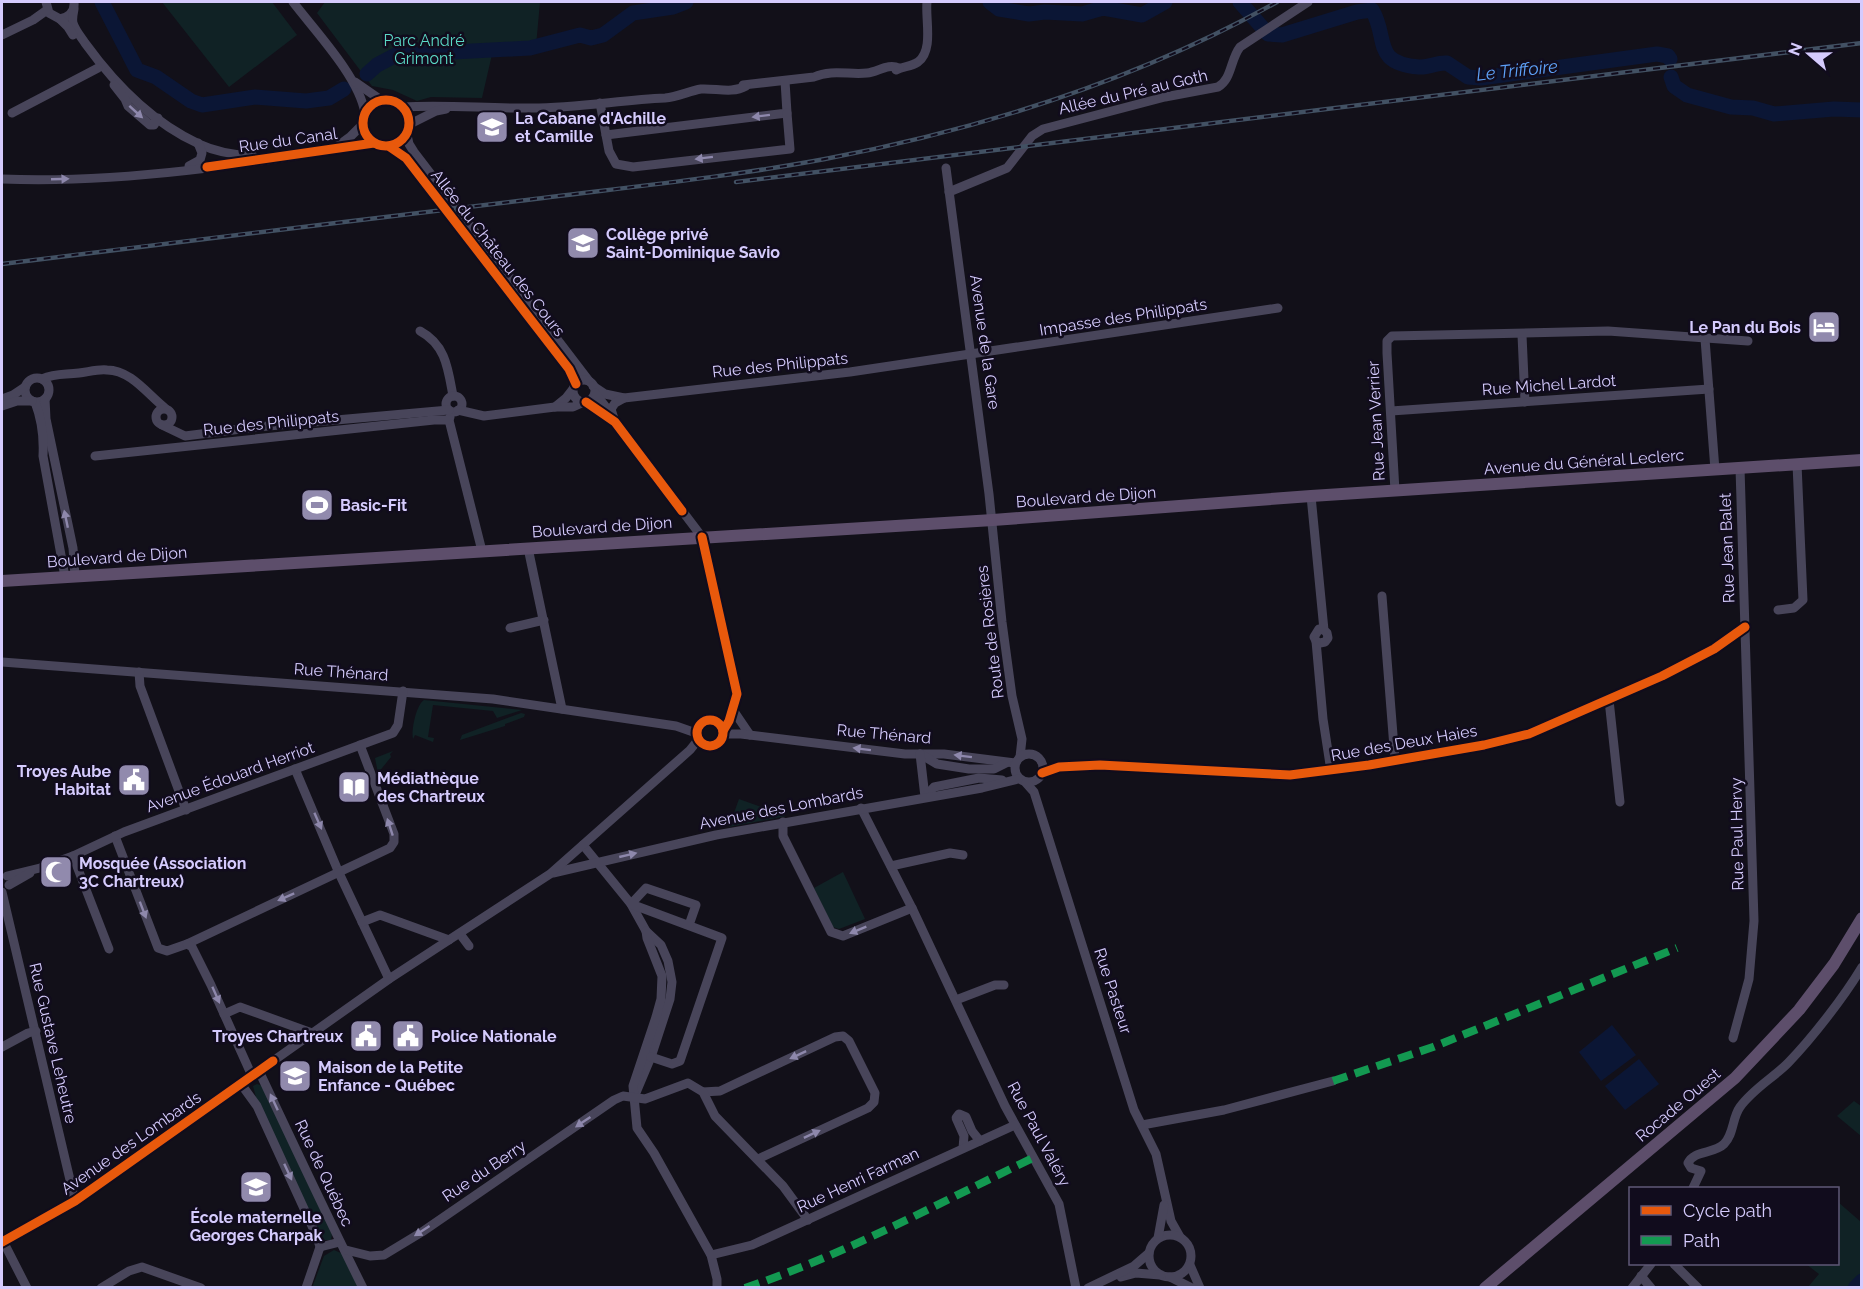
<svg xmlns="http://www.w3.org/2000/svg" width="1863" height="1289" viewBox="0 0 1863 1289" font-family="Raleway,sans-serif">
	<style>
		.green { fill: #102225 }
		.water { fill: #0b1635 }
		.lines { fill: none; stroke-linecap: round; stroke-linejoin: round }
		.river { stroke: #0b1635; stroke-width: 15 }
		.minor { stroke: #48455a; stroke-width: 9 }
		.major { stroke: #5d4e6b; stroke-width: 12 }
		.rail-casing { stroke: #425163; stroke-width: 4.5 }
		.rail { stroke: #110c1d; stroke-width: 2; stroke-dasharray: 7; stroke-linecap: butt }
		.quiet { stroke: #139951; stroke-width: 8; stroke-dasharray: 15 8; stroke-linecap: butt }
		.cycleway-casing { stroke: #110c1d; stroke-width: 13 }
		.cycleway { stroke: #e8590c; stroke-width: 9 }
		.oneway { fill: #8e88ac }
		.labels { text-anchor: middle; dominant-baseline: central; stroke-width: 5; stroke-linejoin: round; paint-order: stroke }
		.park-label { font-size: 16px; fill: #5bd9c6; stroke: #110c1d }
		.street-label { font-size: 16px; fill: #d5cbfd; stroke: #110c1d }
		.poi-label { font-size: 16px; font-weight: bold; fill: #d5cbfd; stroke: #110c1d; text-anchor: start }
		.water-label { font-size: 18px; font-style: italic; fill: #5da1f8; stroke: #110c1d }
	</style>
	<rect width="100%" height="100%" fill="#121019"/>
	<g class="green">
		<path d="M162,2h110l25,33 -68,52z"/>
		<path d="M325,2h215l-4,44 -43,4 -11,48 -51,-1 -14,4 -24,-11 -21,-4 -55,-73z"/>
		<path d="M424,700l98,10 -25,8 -4,-7 -60,-6 -5,32 6,1 -1,4 -18,-7 -2,4c-2,-8 3,-34 11,-39z"/>
		<path d="M521,713l4,1 -1,3 -19,7v2l-45,14 2,-5z"/>
		<path d="M393,751l-3,3 1,3 -13,16 -3,-15z"/>
		<path d="M739,799l47,17 -57,11z"/>
		<path d="M843,872l22,47 -26,10 -6,-2 -19,-39z"/>
		<path d="M257,1084l6,2 69,148 -1,6h-8l-66,-139 -4,-15z"/>
		<path d="M1854,1101l7,5v30l-24,-20z"/>
		<path d="M1838,1202l23,20v65h-53l11,-13 -13,-10h32z"/>
		<path d="M334,1250l9,4 16,34h-47l12,-32z"/>
	</g>
	<g class="water">
		<path d="M1612,1025l24,30 -35,26 -22,-29z"/>
		<path d="M1639,1059l20,25 -34,26 -20,-24z"/>
	</g>
	<g class="lines">
		<g class="river">
			<path d="M102,2l35,68 19,7 35,24 11,4 53,-8 51,4 23,-3 15,-9"/>
			<path d="M990,2l9,7 30,5 16,-2 37,2 21,-6 39,7 23,-13"/>
			<path d="M1240,2l28,32 14,1 75,-23 15,-2c17,28 -1,53 47,57 10,1 18,-5 28,-4l21,14 13,1 176,-24 11,2 2,3"/>
			<path d="M367,74l10,-9 19,-10 134,-7 50,-13 11,3 12,-3 30,-22 40,-6 13,-5"/>
			<path d="M1671,77l3,9 13,9 44,12 22,1 21,6 60,-5 28,1"/>
			<path d="M1855,1288l7,-7"/>
		</g>
		<g class="minor">
			<path d="M46,2l3,11 11,6c9,-2 15,-7 14,-17"/>
			<path d="M293,2c23,30 66,75 72,111"/>
			<path d="M74,9c-1,5 -2,10 -1,14 2,7 8,14 12,20 29,40 68,80 114,101 17,8 35,11 54,12"/>
			<path d="M60,19l8,8 5,8"/>
			<path d="M2,35l31,-15 14,-10"/>
			<path d="M896,70c7,-4 15,-3 22,-8 16,-12 7,-43 9,-60"/>
			<path d="M355,82l26,18"/>
			<path d="M114,85l11,14 3,7 22,19h4l4,-7"/>
			<path d="M743,85l71,-8c18,-8 35,-2 53,-4 11,-1 21,-10 32,-5"/>
			<circle cx="386" cy="123" r="23"/>
			<path d="M600,103l6,32 181,-22 -2,-32"/>
			<path d="M403,107c43,-3 86,2 129,1 45,0 89,-8 133,-10 13,-1 24,-7 36,-9 15,-1 31,5 45,-3"/>
			<path d="M12,113l86,-45"/>
			<path d="M410,124l26,-13 10,-2"/>
			<path d="M407,135l2,9 5,8 175,229"/>
			<path d="M606,135l3,16 7,13 17,3 157,-18 -3,-36"/>
			<path d="M390,147l16,11 163,211 7,15"/>
			<path d="M335,148l15,-11 13,-13"/>
			<path d="M189,166l11,-6 2,-7 -4,-10"/>
			<path d="M946,168l43,326 13,128 10,74 10,43 -2,18"/>
			<path d="M2,179c121,5 252,-16 372,-36"/>
			<path d="M949,192l58,-24 25,-32 11,-7 122,-32 53,-10c14,-8 12,-27 22,-40l68,-45"/>
			<path d="M420,331c26,14 28,38 33,65"/>
			<path d="M1522,335l3,67"/>
			<path d="M1705,339l10,131"/>
			<circle cx="37" cy="390" r="12"/>
			<path d="M42,379c14,-6 22,-4 37,-6 9,-1 19,-4 28,-3 24,0 41,25 58,38"/>
			<circle cx="584" cy="391" r="11"/>
			<path d="M593,386l12,8 19,4 226,-26 428,-64"/>
			<path d="M595,393l17,22"/>
			<circle cx="454" cy="404" r="8"/>
			<path d="M2,399l11,-4 12,-8"/>
			<path d="M45,399l1,20 27,129 2,28"/>
			<path d="M35,402c7,18 9,35 8,54l22,121"/>
			<path d="M586,402l29,20 87,115 35,157 -8,27 -6,10"/>
			<path d="M2,406l15,-5h15"/>
			<path d="M555,407l11,-9 7,-9"/>
			<circle cx="164" cy="417" r="8"/>
			<path d="M458,410l26,6 71,-9h18l11,-5"/>
			<path d="M1391,411l318,-22"/>
			<path d="M450,417l-1,3 33,131"/>
			<path d="M615,422l-4,-13 4,-6 9,-5"/>
			<path d="M162,425l23,11 72,-9 192,-17"/>
			<path d="M95,456l339,-36h15"/>
			<path d="M1395,491l-8,-138v-12l5,-5 216,-5 140,10"/>
			<path d="M1311,496l13,134 3,3 1,5 -3,4 -5,1 -4,-2 -2,-4 5,-8 5,1"/>
			<path d="M528,548l34,161"/>
			<path d="M1382,596l13,164"/>
			<path d="M1778,610l16,-2 9,-8 -6,-136"/>
			<path d="M510,628l34,-8"/>
			<path d="M1316,641l7,78 8,52"/>
			<path d="M2,662l491,37 183,27 20,7"/>
			<path d="M139,672l1,14 46,124"/>
			<path d="M1609,700l11,102"/>
			<path d="M733,710l17,25"/>
			<circle cx="710" cy="733" r="13"/>
			<path d="M723,734h18l164,20h39l71,9"/>
			<circle cx="1029" cy="768" r="14"/>
			<path d="M920,754l17,10 32,5h25l12,-6"/>
			<path d="M920,754l5,43"/>
			<path d="M295,769l44,104 50,106"/>
			<path d="M1042,773l17,-6 41,-2 190,10 79,-10 115,-20 45,-11 133,-58 52,-27 31,-22"/>
			<path d="M1026,783l8,9 100,318 22,44 15,67 9,16"/>
			<path d="M925,797l9,-10 45,-9 23,2"/>
			<path d="M861,808l51,100 93,198 54,98 17,84"/>
			<path d="M783,822v14l48,96 12,4 69,-28"/>
			<path d="M115,836l43,112 9,3 20,-7 203,-96 4,-6v-8l-34,-89"/>
			<path d="M583,845l48,59 15,27 15,14 7,16 4,21 -2,17 -19,58 -16,38"/>
			<path d="M73,856l36,93"/>
			<path d="M891,866l59,-13 13,2"/>
			<path d="M553,873l163,-38 266,-47 36,-9"/>
			<path d="M7,876l33,-8 33,-12 51,-24 269,-99 5,-8 5,-34"/>
			<path d="M9,885l21,-12"/>
			<path d="M2,892l73,309"/>
			<path d="M362,922l18,-7 69,25"/>
			<path d="M646,931l1,7 15,38 -1,23 -5,18 -23,69 4,42 17,25 57,102 6,24v9"/>
			<path d="M460,934l9,12"/>
			<path d="M187,944l5,3 19,38 41,91"/>
			<path d="M956,1000l39,-15h9"/>
			<path d="M224,1014l16,-7 72,26"/>
			<path d="M1733,1038l16,-59 5,-58 -14,-453"/>
			<path d="M2,1047l26,-14 8,-2"/>
			<path d="M651,1057l21,7 8,-3 42,-123 -91,-34 15,-16 50,17 -7,20"/>
			<path d="M259,1071c34,72 68,145 104,217"/>
			<path d="M241,1084l16,22 60,131 3,10 -14,41"/>
			<path d="M703,1092l17,-1 115,-54 8,-1 6,5 26,52 -1,9 -6,6 -110,51"/>
			<path d="M1142,1125l82,-15 109,-29"/>
			<path d="M963,1148l1,-12 -8,-18 3,-4 7,3 6,14 8,10"/>
			<path d="M1693,1188l8,-17 -10,-3 -3,-5c6,-13 26,-9 36,-19 10,-10 8,-26 16,-37 13,-18 33,-29 48,-44 25,-26 56,-66 74,-96"/>
			<circle cx="1170" cy="1256" r="21"/>
			<path d="M1158,1238l6,-33"/>
			<path d="M3,1241l24,47"/>
			<path d="M2,1242l73,-41 314,-222 161,-105 140,-124 8,-10"/>
			<path d="M320,1247l20,-5"/>
			<path d="M346,1250l24,6 14,-1 38,-23 192,-132 9,-4 22,3 43,-16 15,9 12,24 68,70 25,34"/>
			<path d="M711,1255l41,-10 263,-120"/>
			<path d="M1674,1264l24,24"/>
			<path d="M1190,1265l10,23"/>
			<path d="M1641,1276l10,12"/>
			<path d="M1121,1277l15,-4 24,2"/>
			<path d="M1170,1277l22,11"/>
			<path d="M101,1288l28,-17 13,-4 59,21"/>
			<path d="M1088,1288l46,-22 15,-13"/>
			<path d="M1632,1288l19,-24"/>
		</g>
		<g class="major">
			<path d="M2,581l991,-61 318,-24 551,-36"/>
			<path d="M1485,1288l250,-210 64,-68 35,-46 28,-46"/>
		</g>
		<defs>
			<g id="rail">
				<path d="M736,182l1126,-139"/>
				<path d="M2,264c172,-22 344,-42 516,-63 102,-13 205,-23 307,-42 157,-30 312,-79 452,-157"/>
			</g>
		</defs>
		<use href="#rail" class="rail-casing"/>
		<use href="#rail" class="rail"/>
		<g class="quiet">
			<path d="M1333,1081l100,-34 244,-99"/>
			<path d="M745,1288c101,-34 194,-85 290,-131"/>
		</g>
		<defs>
			<g id="cycleway">
				<circle cx="386" cy="123" r="23"/>
				<path d="M390,147l16,11 163,211 7,15"/>
				<path d="M207,167l167,-24"/>
				<path d="M586,402l29,20 67,89"/>
				<path d="M702,537l35,157 -8,27 -6,10"/>
				<circle cx="710" cy="733" r="13"/>
				<path d="M1042,773l17,-6 41,-2 190,10 79,-10 115,-20 45,-11 133,-58 52,-27 31,-22"/>
				<path d="M2,1242l73,-41 198,-140"/>
			</g>
		</defs>
		<use href="#cycleway" class="cycleway-casing"/>
		<use href="#cycleway" class="cycleway"/>
	</g>
	<defs><path id="oneway-solid" d="M-6-.8H1V-3.2L6.5 0L1 3.2V.8H-6Z" transform="scale(1.5)"/></defs>
	<g class="oneway">
		<use href="#oneway-solid" transform="translate(136 112) rotate(42)"/>
		<use href="#oneway-solid" transform="translate(761 116) rotate(173)"/>
		<use href="#oneway-solid" transform="translate(704 158) rotate(173)"/>
		<use href="#oneway-solid" transform="translate(60 179) rotate(-2)"/>
		<use href="#oneway-solid" transform="translate(66 519) rotate(-102)"/>
		<use href="#oneway-solid" transform="translate(862 749) rotate(-173)"/>
		<use href="#oneway-solid" transform="translate(963 756) rotate(-173)"/>
		<use href="#oneway-solid" transform="translate(318 821) rotate(66)"/>
		<use href="#oneway-solid" transform="translate(390 827) rotate(-108)"/>
		<use href="#oneway-solid" transform="translate(628 855) rotate(-13)"/>
		<use href="#oneway-solid" transform="translate(286 897) rotate(156)"/>
		<use href="#oneway-solid" transform="translate(143 910) rotate(69)"/>
		<use href="#oneway-solid" transform="translate(858 930) rotate(158)"/>
		<use href="#oneway-solid" transform="translate(216 995) rotate(66)"/>
		<use href="#oneway-solid" transform="translate(798 1055) rotate(155)"/>
		<use href="#oneway-solid" transform="translate(274 1102) rotate(-115)"/>
		<use href="#oneway-solid" transform="translate(583 1122) rotate(146)"/>
		<use href="#oneway-solid" transform="translate(812 1134) rotate(-25)"/>
		<use href="#oneway-solid" transform="translate(288 1172) rotate(65)"/>
		<use href="#oneway-solid" transform="translate(422 1231) rotate(147)"/>
	</g>
	<defs>
		<symbol id="school-square" viewBox="-11 -11 22 22"><rect x="-9" y="-9" width="18" height="18" rx="4" fill="#918aad" stroke="#110c1d"/><path d="M0-5L7-2L0 1L-7-2ZM-4 1L0 2.5L4 1V4Q0 6-4 4Z" fill="#fff"/></symbol>
		<symbol id="hotel-square" viewBox="-11 -11 22 22"><rect x="-9" y="-9" width="18" height="18" rx="4" fill="#918aad" stroke="#110c1d"/><path d="M-6-4.5h1.5V1H6V5H4.5V3h-9V5H-6ZM-4 0a1.8 1.8 0 1 1 3.6 0ZM.5 0V-2.5h3Q6-2.5 6 0Z" fill="#fff"/></symbol>
		<symbol id="stadium-square" viewBox="-11 -11 22 22"><rect x="-9" y="-9" width="18" height="18" rx="4" fill="#918aad" stroke="#110c1d"/><path d="M0-5a6.5 5 0 1 0 0 10a6.5 5 0 1 0 0-10ZM-3.5-1.8h7v3.6h-7Z" fill="#fff"/></symbol>
		<symbol id="civic-square" viewBox="-11 -11 22 22"><rect x="-9" y="-9" width="18" height="18" rx="4" fill="#918aad" stroke="#110c1d"/><path d="M-.6-6.5H3V-4.5H.6V-3L4-1V1h2V6H-6V1h2V-1L-.6-3ZM-1.2 2.5V6h2.4V2.5Z" fill="#fff"/></symbol>
		<symbol id="library-square" viewBox="-11 -11 22 22"><rect x="-9" y="-9" width="18" height="18" rx="4" fill="#918aad" stroke="#110c1d"/><path d="M-6-4Q-3-5.5-.7-3.5V5Q-3 3-6 4ZM6-4Q3-5.5 .7-3.5V5Q3 3 6 4Z" fill="#fff"/></symbol>
		<symbol id="mosque-square" viewBox="-11 -11 22 22"><rect x="-9" y="-9" width="18" height="18" rx="4" fill="#918aad" stroke="#110c1d"/><path d="M3.5-4.9A6 6 0 1 0 3.5 4.9A5 5 0 1 1 3.5-4.9Z" fill="#fff"/></symbol>
	</defs>
	<g fill-rule="evenodd">
		<use href="#school-square" x="473" y="108" width="38" height="38"/>
		<use href="#school-square" x="564" y="224" width="38" height="38"/>
		<use href="#hotel-square" x="1805" y="308" width="38" height="38"/>
		<use href="#stadium-square" x="298" y="486" width="38" height="38"/>
		<use href="#civic-square" x="115" y="761" width="38" height="38"/>
		<use href="#library-square" x="335" y="768" width="38" height="38"/>
		<use href="#mosque-square" x="37" y="853" width="38" height="38"/>
		<use href="#civic-square" x="347" y="1017" width="38" height="38"/>
		<use href="#civic-square" x="389" y="1017" width="38" height="38"/>
		<use href="#school-square" x="276" y="1057" width="38" height="38"/>
		<use href="#school-square" x="237" y="1168" width="38" height="38"/>
	</g>
	<g class="labels">
		<g class="park-label">
			<text x="424" y="40">Parc André<tspan x="424" dy="18">Grimont</tspan></text>
		</g>
		<g class="street-label">
			<text transform="translate(1133 92) rotate(-13)">Allée du Pré au Goth</text>
			<text transform="translate(288 140) rotate(-8)">Rue du Canal</text>
			<text transform="translate(498 253) rotate(52)">Allée du Château des Cours</text>
			<text transform="translate(1123 317) rotate(-9)">Impasse des Philippats</text>
			<text transform="translate(985 342) rotate(82)">Avenue de la Gare</text>
			<text transform="translate(780 365) rotate(-6)">Rue des Philippats</text>
			<text transform="translate(1549 385) rotate(-4)">Rue Michel Lardot</text>
			<text transform="translate(1376 421) rotate(-93)">Rue Jean Verrier</text>
			<text transform="translate(271 423) rotate(-6)">Rue des Philippats</text>
			<text transform="translate(1584 462) rotate(-4)">Avenue du Général Leclerc</text>
			<text transform="translate(1086 497) rotate(-4)">Boulevard de Dijon</text>
			<text transform="translate(602 527) rotate(-4)">Boulevard de Dijon</text>
			<text transform="translate(1727 548) rotate(-92)">Rue Jean Balet</text>
			<text transform="translate(117 557) rotate(-4)">Boulevard de Dijon</text>
			<text transform="translate(990 632) rotate(-97)">Route de Rosières</text>
			<text transform="translate(341 672) rotate(4)">Rue Thénard</text>
			<text transform="translate(884 734) rotate(5)">Rue Thénard</text>
			<text transform="translate(1404 743) rotate(-10)">Rue des Deux Haies</text>
			<text transform="translate(230 777) rotate(-20)">Avenue Édouard Herriot</text>
			<text transform="translate(781 808) rotate(-11)">Avenue des Lombards</text>
			<text transform="translate(1737 834) rotate(-91)">Rue Paul Hervy</text>
			<text transform="translate(1113 991) rotate(72)">Rue Pasteur</text>
			<text transform="translate(53 1043) rotate(77)">Rue Gustave Leheutre</text>
			<text transform="translate(1678 1105) rotate(-40)">Rocade Ouest</text>
			<text transform="translate(1039 1134) rotate(62)">Rue Paul Valéry</text>
			<text transform="translate(131 1143) rotate(-35)">Avenue des Lombards</text>
			<text transform="translate(484 1171) rotate(-34)">Rue du Berry</text>
			<text transform="translate(324 1173) rotate(65)">Rue de Québec</text>
			<text transform="translate(858 1180) rotate(-25)">Rue Henri Farman</text>
		</g>
		<g class="poi-label">
			<text x="515" y="118">La Cabane d'Achille<tspan x="515" dy="18">et Camille</tspan></text>
			<text x="606" y="234">Collège privé<tspan x="606" dy="18">Saint-Dominique Savio</tspan></text>
			<text x="1801" y="327" text-anchor="end">Le Pan du Bois</text>
			<text x="340" y="505">Basic-Fit</text>
			<text x="111" y="771" text-anchor="end">Troyes Aube<tspan x="111" dy="18">Habitat</tspan></text>
			<text x="377" y="778">Médiathèque<tspan x="377" dy="18">des Chartreux</tspan></text>
			<text x="79" y="863">Mosquée (Association<tspan x="79" dy="18">3C Chartreux)</tspan></text>
			<text x="343" y="1036" text-anchor="end">Troyes Chartreux</text>
			<text x="431" y="1036">Police Nationale</text>
			<text x="318" y="1067">Maison de la Petite<tspan x="318" dy="18">Enfance - Québec</tspan></text>
			<text x="256" y="1217" text-anchor="middle">École maternelle<tspan x="256" dy="18">Georges Charpak</tspan></text>
		</g>
		<g class="water-label">
			<text transform="translate(1517 70) rotate(-6)">Le Triffoire</text>
		</g>
	</g>
	<rect width="1863" height="1289" fill="none" stroke="#d5cbfd" stroke-width="6"/>
	<rect x="1629" y="1187" width="210" height="78" fill="#110c1d" stroke="#5f5877" stroke-width="1.5"/>
	<rect x="1641" y="1206" width="30" height="9" fill="#e8590c" stroke="#5f5877" stroke-width="1.5"/>
	<text x="1683" y="1217" font-size="18" fill="#d5cbfd">Cycle path</text>
	<rect x="1641" y="1236" width="30" height="9" fill="#139951" stroke="#5f5877" stroke-width="1.5"/>
	<text x="1683" y="1247" font-size="18" fill="#d5cbfd">Path</text>
	<g transform="translate(1809 54) rotate(290)" stroke="#110c1d" stroke-width="4.5" paint-order="stroke">
	<path d="M0-4.5L10 22L0 15L-10 22Z" fill="#d5cbfd"/>
	<text y="-9" font-size="16" font-weight="bold" text-anchor="middle" fill="#d5cbfd">N</text>
	</g>
</svg>
